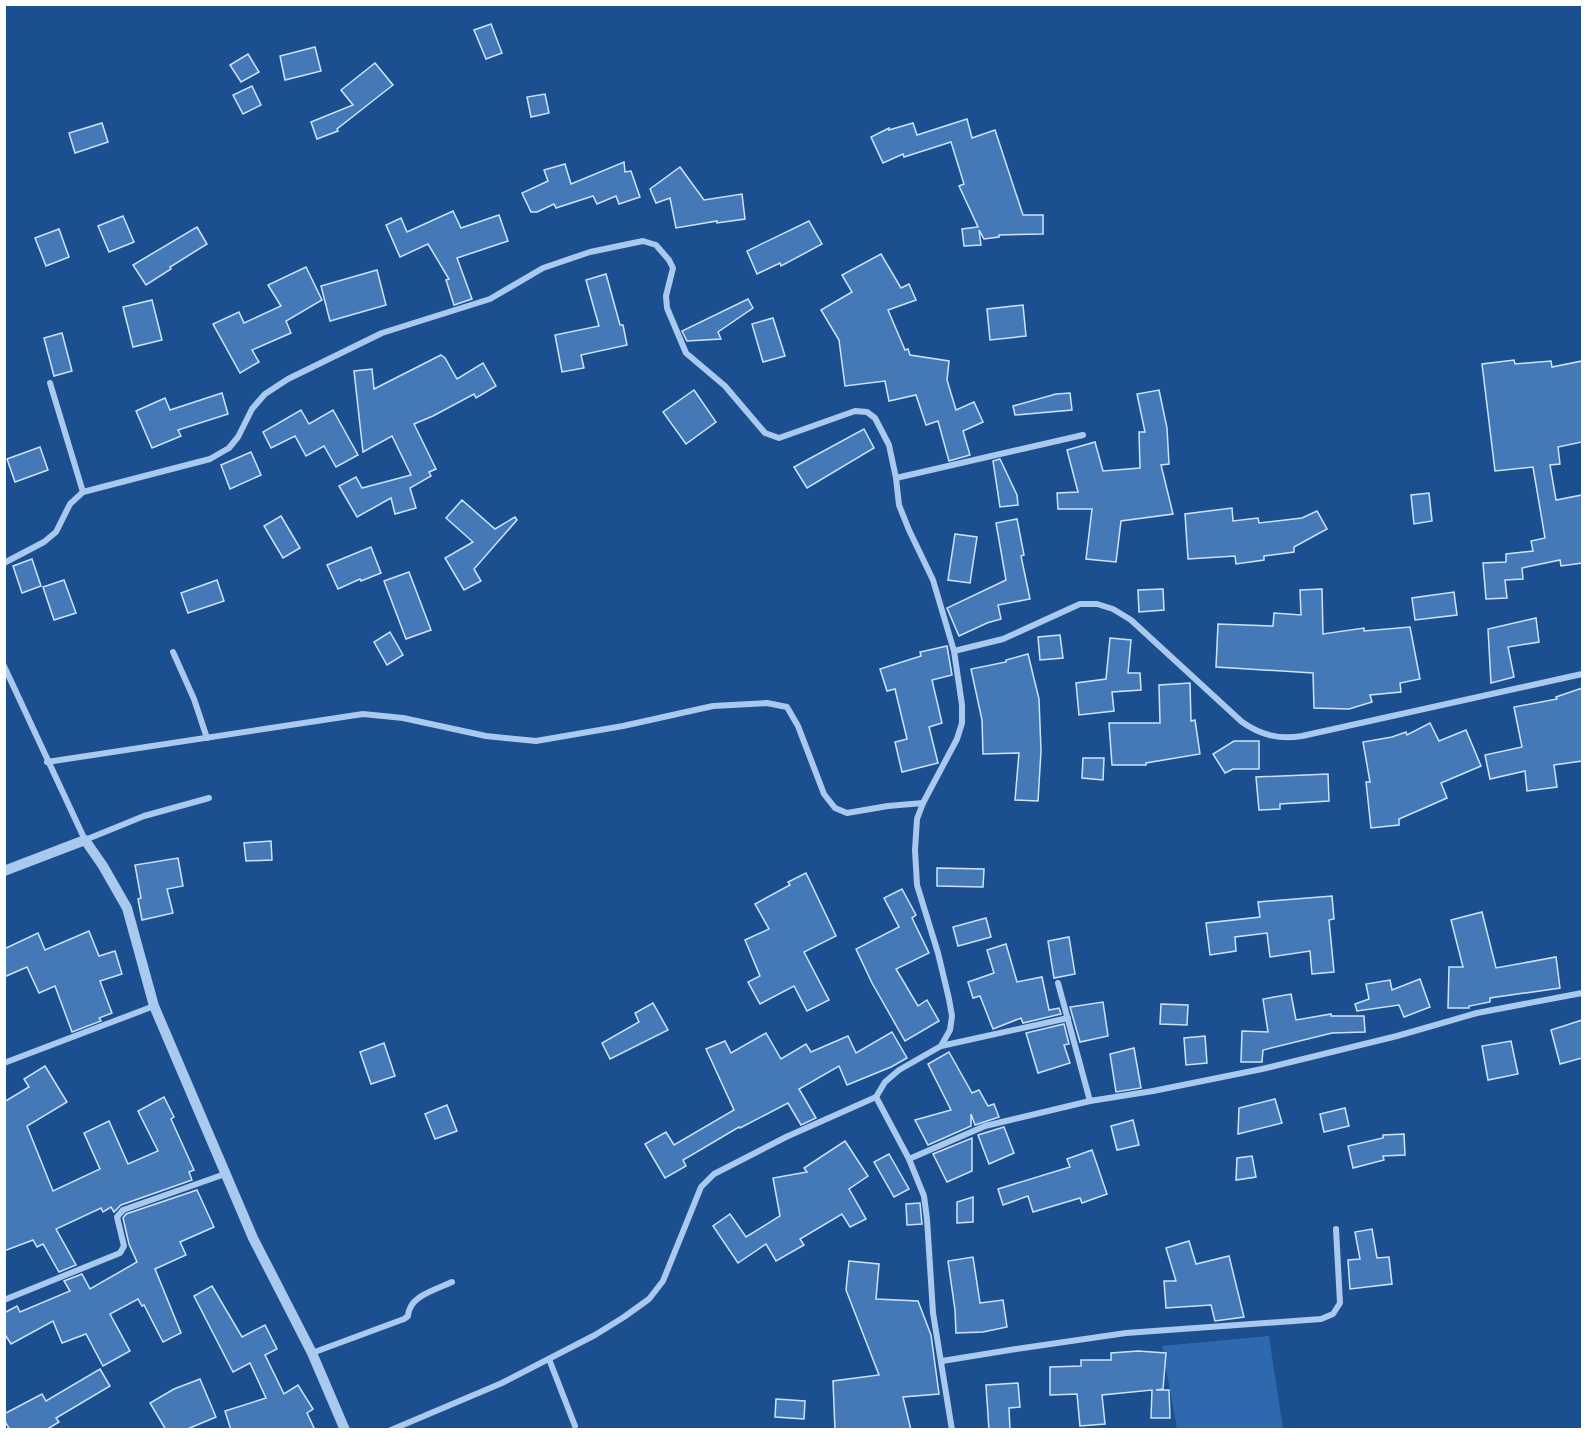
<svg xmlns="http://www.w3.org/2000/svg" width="1587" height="1434" viewBox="0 0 1587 1434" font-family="Ubuntu,sans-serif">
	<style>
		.green { fill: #2e69ad }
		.building { fill: #4478b7; stroke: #cfe3fa; stroke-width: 1.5 }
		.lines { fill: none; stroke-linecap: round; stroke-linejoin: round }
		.minor { stroke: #a9c9ee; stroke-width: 6 }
		.tertiary { stroke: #a9c9ee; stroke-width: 10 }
	</style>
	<rect width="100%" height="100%" fill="#1b4f8f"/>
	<path class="green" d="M1269,1336l14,93h-106l-15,-83z"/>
	<g class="building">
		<path d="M491,24l11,29 -16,6 -12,-29z"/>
		<path d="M315,47l6,24 -36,9 -5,-24z"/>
		<path d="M248,54l11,18 -18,10 -11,-17z"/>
		<path d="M375,63l18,22 -56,44 1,2 -21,8 -6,-17 42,-17 -12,-15z"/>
		<path d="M252,86l9,19 -18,9 -10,-19z"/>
		<path d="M545,94l4,19 -18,4 -4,-20z"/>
		<path d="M967,119l5,19 23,-8 28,85h20v19l-44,1v2l-15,2 -5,-9 2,15 -17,1 -2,-17 16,-2 -19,-41 5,-2 -13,-42 -47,15 -1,-3 -20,9 -12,-26 18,-9v2l24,-7 4,12z"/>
		<path d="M102,123l6,19 -33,11 -6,-20z"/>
		<path d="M624,162l1,10 6,-1 9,26 -21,7 -3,-8 -19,8 -4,-8 -37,12 -2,-4 -17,8h-6l-9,-19 26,-12 -4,-11 21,-6 6,20z"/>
		<path d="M680,167l24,33 38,-6 3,25 -28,4v-2l-41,7 -6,-30 -14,5 -6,-14z"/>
		<path d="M453,211l8,17 38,-13 9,26 -51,17 15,41 -18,6 -8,-25 3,-1 -21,-35 -28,13 -14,-32 15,-7 6,14z"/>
		<path d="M123,216l11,26 -25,10 -11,-26z"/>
		<path d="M809,221l13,23 -41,22 -1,-3 -23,11 -10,-23z"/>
		<path d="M197,227l10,17 -37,23 1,2 -25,16 -13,-20z"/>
		<path d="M59,229l10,28 -23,9 -11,-28z"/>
		<path d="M881,254l20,34 8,-4 7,16 -28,10 17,40 3,-1 2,6 39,6 -2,19 9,30 18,-8 9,20 -20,9 7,24 -21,6 -11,-40 -12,4 -10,-30 -27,6 -4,-20 -40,5 -6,-46 -18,-30 31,-18 -10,-17z"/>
		<path d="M306,267l16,33 -36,21 5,12 -39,17 7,12 -19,11 -27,-49 26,-12 5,11 37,-17 -13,-21z"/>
		<path d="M377,270l9,35 -56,16 -9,-35z"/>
		<path d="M606,274l14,51h3l4,20 -46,10 3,13 -22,4 -7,-37 44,-9 -13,-46z"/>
		<path d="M748,299l5,9 -35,24 3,7 -34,2 -5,-10z"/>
		<path d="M152,300l10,40 -29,7 -10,-40z"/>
		<path d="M1023,305l3,31 -36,4 -3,-31z"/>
		<path d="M773,318l12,38 -22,6 -11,-38z"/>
		<path d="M62,333l10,38 -18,5 -10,-38z"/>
		<path d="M441,355l4,3 12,21 26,-16 13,23 -20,12 -2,-4 -41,22 -19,8 22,45 -7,3 2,4 -21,12 6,20 -21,6 -4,-16 -34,19 -18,-31 17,-9 6,11 49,-13 -19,-39 -29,16 -9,-81 18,-2 2,20z"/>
		<path d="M1514,360l1,4 36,-3 1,6 30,-6v81l-24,5 2,17 -10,1 6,35 26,-5v68l-21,3 -1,-6 -38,8 1,11 -18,1 2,18 -21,1 -3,-36 23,-1v-8l27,-3 -2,-10 14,-3 -12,-71 -38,4 -13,-107z"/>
		<path d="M694,390l22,32 -30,22 -23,-32z"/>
		<path d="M1159,390l8,38 2,36 -8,1 12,49 -52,7 -5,41 -30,-3 6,-50h-34l-1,-16 21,-1 -11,-42 28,-8 8,29 37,-3 -1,-36h6l-8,-38z"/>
		<path d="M222,393l6,21 -50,16 3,6 -29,12 -16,-37 29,-13 5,12z"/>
		<path d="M1070,393l2,17 -57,5 -2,-9 43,-12z"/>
		<path d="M301,410l8,14 24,-14 25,45 -22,12 -12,-21 -18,10 -11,-20 -24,12 -8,-16z"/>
		<path d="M864,429l10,19 -67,40 -13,-21z"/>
		<path d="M40,447l8,23 -33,12 -8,-23z"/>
		<path d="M251,452l10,23 -31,14 -9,-24z"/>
		<path d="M1000,459l17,36 1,10 -18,2 -7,-46z"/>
		<path d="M1429,493l3,28 -18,3 -3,-29z"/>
		<path d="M462,500l33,29 20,-12 2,3 -43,49 7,12 -17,9 -19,-32 28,-16 -27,-24z"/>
		<path d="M1232,508l1,13 25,-3 1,5 43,-5 15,-7 10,18 -33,18v5l-30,4v4l-28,4 -1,-8 -47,3 -3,-45z"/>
		<path d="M281,516l19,32 -17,10 -19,-32z"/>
		<path d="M1017,519l7,36 -3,1 9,43 -32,6 3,14 -14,4 -28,13 -12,-28 59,-28 -10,-57z"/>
		<path d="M955,534l22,3 -7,46 -22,-3z"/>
		<path d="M371,547l10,26 -20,8 -1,-2 -22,10 -11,-24z"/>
		<path d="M32,559l9,27 -19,7 -9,-27z"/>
		<path d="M409,572l22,58 -25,9 -22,-58z"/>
		<path d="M64,580l12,33 -22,7 -11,-33z"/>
		<path d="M217,580l7,21 -36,12 -7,-20z"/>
		<path d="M1163,589l1,21 -25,2 -1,-22z"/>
		<path d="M1322,589l1,45 41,-6v3l46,-4 10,52 -20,4 1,9 -31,3 2,7 -23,7 -35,-1 -1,-35 -97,-6 2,-43 55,2 1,-13 27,2 -1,-25z"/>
		<path d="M1454,592l3,23 -42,5 -3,-22z"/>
		<path d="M1536,618l3,24 -31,5 6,30 -23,6 -3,-54z"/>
		<path d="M390,632l13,23 -16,10 -13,-23z"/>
		<path d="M1060,635l3,23 -23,2 -2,-23z"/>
		<path d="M1110,638l21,2 -3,33h12l1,17 -29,2 2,19 -35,4 -3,-32 30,-4z"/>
		<path d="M947,646l5,29 -20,5 10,43 -13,4 9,36 -36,9 -7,-30 12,-3 -12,-50 -8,2 -7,-22 41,-13 -1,-4z"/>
		<path d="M1028,654l11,45 2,52 -3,50 -23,-1 4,-47 -36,1 -1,-34 -11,-51 35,-7v-2z"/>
		<path d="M1190,683l1,38 4,-1 5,34 -54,9v2h-34l-3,-42h51l-1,-38z"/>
		<path d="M1582,688v73l-28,4 3,22 -30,4 -2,-20 -35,8 -5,-24 37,-8 -8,-40 43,-8 -1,-2z"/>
		<path d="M1430,723l9,18 27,-11 15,36 -40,17 6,15 -48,21v6l-28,3 -5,-46h4l-7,-40 29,-5 14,-5 1,3z"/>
		<path d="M1234,741h25v28h-26l-8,4 -12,-19z"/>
		<path d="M1083,758h21l-1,22 -21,-2z"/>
		<path d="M1328,774l1,27 -49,3v5l-21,1 -3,-33z"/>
		<path d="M271,841l1,19 -26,1 -2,-18z"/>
		<path d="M178,858l5,28 -16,3 6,24 -31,7 -4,-21 3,-1 -6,-33z"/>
		<path d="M937,868l47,1 -1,18 -46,-1z"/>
		<path d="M806,873l30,63 -32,16 25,48 -22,11 -13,-25 -34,18 -12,-22 12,-6 -15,-36 24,-11 -14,-25 35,-19 -2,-3z"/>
		<path d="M902,889l14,26 -4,3 17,35 -33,16 22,37 9,-6 12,21 -34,20 -33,-58 -16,-34 43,-22 -15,-29z"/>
		<path d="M1332,896l2,23 -5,1 5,52 -22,2 -2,-23 -40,6 -3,-24 -32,4 1,14 -26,4 -4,-32 54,-6 -2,-15z"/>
		<path d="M1482,912l14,56 60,-11 4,31 -70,10v4l-21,4v2h-21l1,-41h14l-12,-47z"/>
		<path d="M986,918l5,19 -33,9 -5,-19z"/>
		<path d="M89,931l10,25 16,-5 7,23 -22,7 12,32 -13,5 2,3 -29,11 -17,-46 -16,7 -12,-26 -23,10v-28l34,-16 7,17z"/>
		<path d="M1069,937l6,37 -21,4 -6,-37z"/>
		<path d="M1006,944l11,38 25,-5 7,33 10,-2 2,6 -38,9 -2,-5 -28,11 -13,-33 -7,2 -5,-16 26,-9 -7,-23z"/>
		<path d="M1420,979l10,28 -26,10 -5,-12 -42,6 -2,-7 14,-5 -3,-15 24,-4 2,10z"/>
		<path d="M1291,994l5,26 35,-6v2h33l1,16 -33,1 -69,17 -1,12h-21l1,-31 26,1 -5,-33z"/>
		<path d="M1103,1002l5,34 -28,6 -10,-35z"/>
		<path d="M653,1003l15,27 -58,29 -8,-16 37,-21 -4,-9z"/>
		<path d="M1161,1004l27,1 -1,20 -27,-1z"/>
		<path d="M1582,1020v38l-22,6 -9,-34z"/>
		<path d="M1064,1024l5,20 -5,1 6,18 -32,10 -12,-40z"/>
		<path d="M892,1032l15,26 -16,9 -44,18 -8,-19 -40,23 17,29 -15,7 -13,-22 -48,25 -1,-1 -56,33 3,6 -21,12 -20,-34 21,-12 8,13 60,-35 -28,-61 19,-8 6,12 35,-20 15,26 25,-15 5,8 37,-16 8,17z"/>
		<path d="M1205,1036l2,27 -21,2 -2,-27z"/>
		<path d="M1511,1041l7,33 -30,6 -6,-34z"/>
		<path d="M384,1043l11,33 -24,8 -11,-32z"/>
		<path d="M1134,1048l7,40 -25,4 -6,-38z"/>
		<path d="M949,1052l23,41 7,-3 9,16 6,-2 5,13 -24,8 -4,-11v12l-43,19 -13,-25 36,-10 -23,-46z"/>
		<path d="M45,1066l22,36 -40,24 26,65 47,-22 -16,-36 25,-12 19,43 30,-13 -20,-40 26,-14 10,20 -3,2 23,51 -5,2 3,8 -71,25 -7,7 -3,-5 -8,5 -2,-4 -45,21 20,36 -17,7 -16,-28 -6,3 -4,-7 -29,11v-149l25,-15 -5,-8z"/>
		<path d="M1275,1099l7,24 -44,11 1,-26z"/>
		<path d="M447,1105l10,26 -22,8 -10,-25z"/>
		<path d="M1345,1108l4,18 -25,6 -4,-18z"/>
		<path d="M1133,1120l6,25 -22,5 -6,-24z"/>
		<path d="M1004,1127l10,26 -25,11 -11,-29z"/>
		<path d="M1404,1134l1,21 -22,1 1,4 -31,8 -5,-22 35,-8v-3z"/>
		<path d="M972,1138v33l-25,11 -14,-28z"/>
		<path d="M845,1141l23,35 -19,13 17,30 -16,8 -8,-13 -42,25 4,6 -28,16 -10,-17 -28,19 -25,-37 17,-12 16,23 34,-21 -7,-38 34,-6 -3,-4z"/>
		<path d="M1092,1150l15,44 -25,9 -2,-5 -47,14 -5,-16 -25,9 -5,-16 72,-22 -3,-8z"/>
		<path d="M889,1154l20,35 -15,8 -20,-35z"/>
		<path d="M1252,1156l4,21 -20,3 1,-22z"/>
		<path d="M197,1190l17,37 -34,15 6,13 -31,14 26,64 -18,9 -19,-37 -2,1 -4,-7 -28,15 20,37 -27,15 -17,-32 -24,9 -9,-22 -42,23 -7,-11v-20l13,-7 3,6 50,-21 -6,-10 18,-7 8,15 47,-27 -8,-18 -6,-26 3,-4z"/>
		<path d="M973,1197v25l-16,1v-21z"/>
		<path d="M920,1203l2,21 -15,1 -1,-21z"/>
		<path d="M1372,1229l5,29 12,-1 3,27 -42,5 -2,-29 12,-1 -5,-27z"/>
		<path d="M1189,1241l7,23 33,-8 15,61 -29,4 -4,-16 -45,3 -2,-27h12l-10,-33z"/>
		<path d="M973,1257l7,46 23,-3 4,27 -24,5 -27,1 -1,-23 -7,-49z"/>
		<path d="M849,1261l30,3 -3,35 42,2 13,34 8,59 -36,3 8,33h-76l-2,-49 46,-6 -33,-85z"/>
		<path d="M212,1286l30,51 23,-12 12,24 -12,6 19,39 14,-9 15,24 -6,4 8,17h-84l-6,-19 41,-13 -16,-35 -17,9 -39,-76z"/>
		<path d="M1138,1351l28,2 -3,36 -7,1h13l1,28h-19l1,-28 -50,5 3,29 -25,2 -3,-32 -27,1v-28l31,-1v-6h30v-7z"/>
		<path d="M100,1369l10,17 -54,32 3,4 -13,8h-36l-6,-10v-6l38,-20 4,7z"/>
		<path d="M200,1379l16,38 -31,13h-19l-16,-27 24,-14z"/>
		<path d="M1018,1383l2,24 -11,1 1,22h-21l-3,-45z"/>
		<path d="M776,1399l29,2 -1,18 -29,-2z"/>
	</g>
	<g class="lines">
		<g class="minor">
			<path d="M50,383l33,109"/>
			<path d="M896,478l187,-43"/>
			<path d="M4,563l40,-21 12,-10 14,-28 13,-12 127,-33 19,-11 9,-11 14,-28 13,-15 23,-15 94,-46 108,-34 53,-31 47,-16 53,-11 13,4 13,15 4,8 -7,28 1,12 19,45 39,33 40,47 14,5 76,-27 12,1 8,6 14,27 7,33 3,27 10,25 24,50 21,71 8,54v18l-5,16 -34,64 -6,16 -2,31 2,35 21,68 11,46 3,17 -2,14 -9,16 -42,24 -14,12 -9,15 -90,40 -72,37 -13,13 -38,94 -14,18 -25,18 -29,18 -93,48 -111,47"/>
			<path d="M954,651l49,-12 77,-35h17l16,5 18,11 111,102c19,13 37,18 60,14l280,-62"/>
			<path d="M173,652l21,47 13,39"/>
			<path d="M4,666l81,174 59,-24 65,-18"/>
			<path d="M47,762l316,-48 40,4 83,18 50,5 87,-15 90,-20 54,-3 20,4 11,19 26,68 11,14 12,5 41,-7 35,-3"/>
			<path d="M1058,983l32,118"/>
			<path d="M941,1046l127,-28"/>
			<path d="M4,1063l150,-57"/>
			<path d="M876,1097l33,62 15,37 3,23 6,94 19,117"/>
			<path d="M909,1159l76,-33 105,-25 63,-10 109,-22 135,-33 80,-23 105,-20"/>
			<path d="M4,1300l116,-47 4,-7 -7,-29 6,-7 102,-36"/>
			<path d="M312,1353l92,-34 4,-3c1,-20 27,-26 44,-34"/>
			<path d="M549,1359l26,67"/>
			<path d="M942,1361l74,-12 110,-16 195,-14 12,-5 7,-11 -4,-74"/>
		</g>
		<path class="tertiary" d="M4,871l81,-31 18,26 24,42 27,98 99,232 59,115 33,77"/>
	</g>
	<rect width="1587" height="1434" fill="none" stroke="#ffffff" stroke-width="12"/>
</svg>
